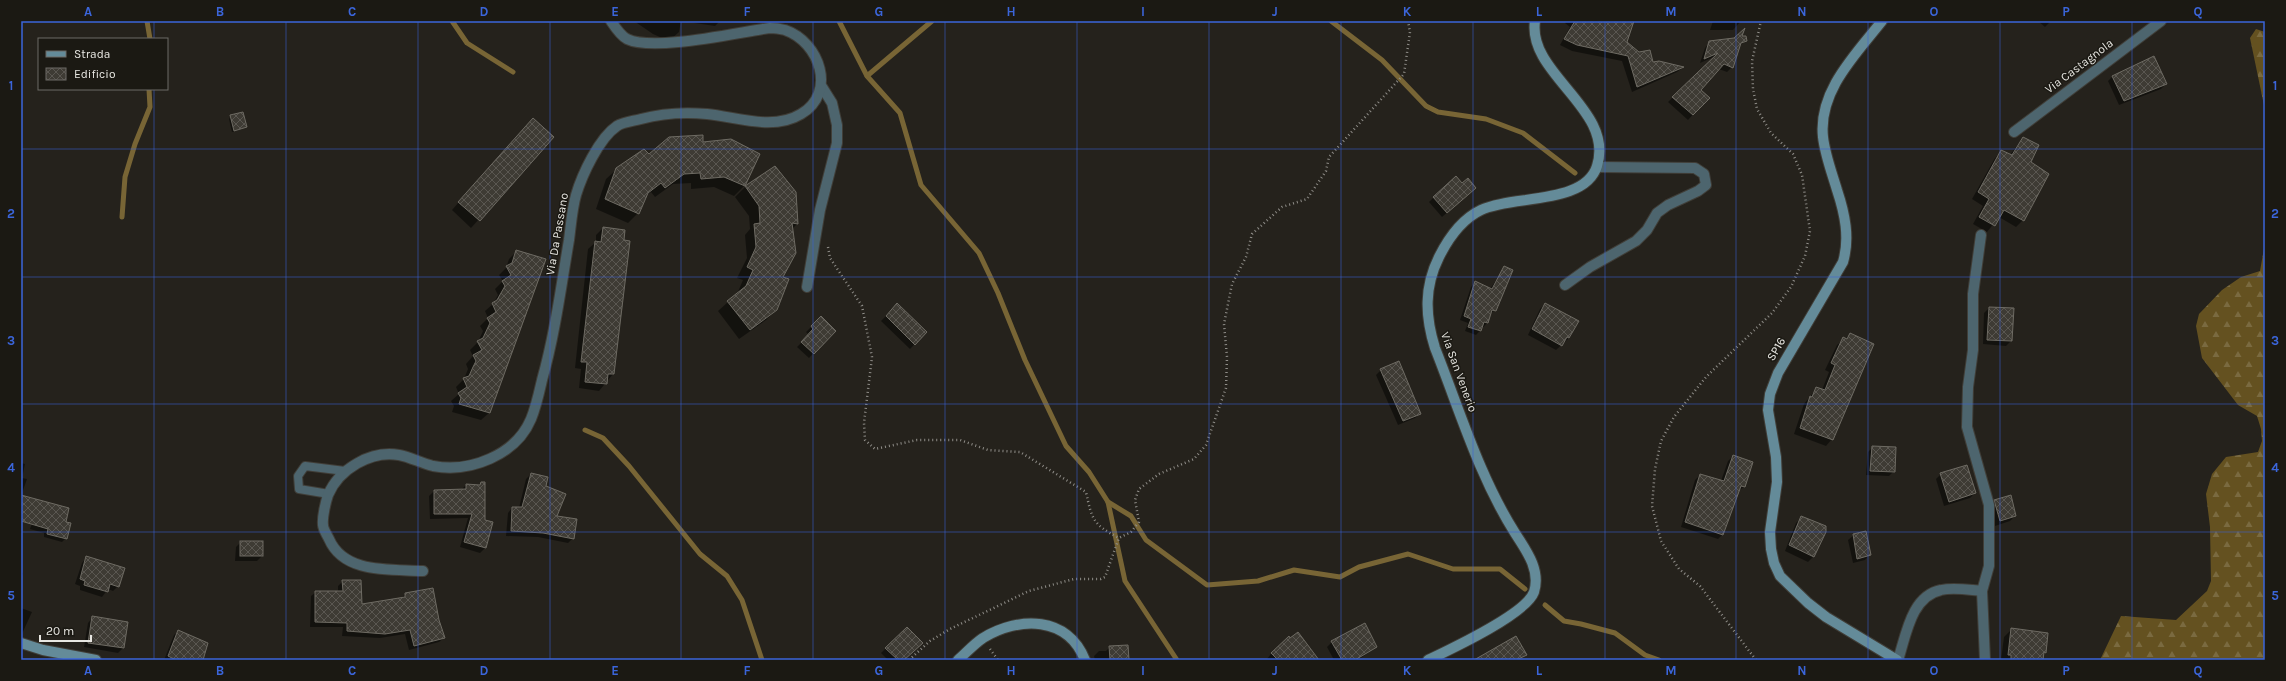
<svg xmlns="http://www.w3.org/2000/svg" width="2286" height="681" viewBox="0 0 2286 681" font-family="Karla,sans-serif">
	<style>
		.forest { fill: url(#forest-firs) }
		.shadow { fill: #0007 }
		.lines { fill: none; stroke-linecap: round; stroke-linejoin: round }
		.stream { stroke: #786535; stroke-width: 5 }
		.building { fill: url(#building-cross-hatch); stroke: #6e6b63 }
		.lane-casing { stroke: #403e38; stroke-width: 10 }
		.street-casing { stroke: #403e38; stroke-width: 12 }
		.secondary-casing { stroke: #403e38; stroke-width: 12 }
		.path { stroke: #8f8d88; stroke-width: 2.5; stroke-dasharray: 1 3; stroke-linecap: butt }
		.lane { stroke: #4d656e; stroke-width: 8 }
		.street { stroke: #4d656e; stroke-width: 10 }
		.secondary { stroke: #648b99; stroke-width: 10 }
		.grid { fill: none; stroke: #3b65da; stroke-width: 1; stroke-opacity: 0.55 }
		.labels { text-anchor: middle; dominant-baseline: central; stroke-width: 3; stroke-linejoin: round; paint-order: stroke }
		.street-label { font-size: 12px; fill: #e8e7e2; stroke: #1b1913 }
		.neatline { fill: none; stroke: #3b65da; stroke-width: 1.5 }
		.grid-label { font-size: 13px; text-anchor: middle; font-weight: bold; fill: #3b65da }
	</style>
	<defs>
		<pattern id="forest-firs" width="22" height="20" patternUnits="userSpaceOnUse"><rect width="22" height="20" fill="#645120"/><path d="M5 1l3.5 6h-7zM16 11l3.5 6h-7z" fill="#7a6a40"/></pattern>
		<pattern id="building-cross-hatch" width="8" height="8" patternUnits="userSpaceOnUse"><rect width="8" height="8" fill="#3e3b34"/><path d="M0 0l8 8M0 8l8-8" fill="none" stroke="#5a5751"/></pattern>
	</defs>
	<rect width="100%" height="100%" fill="#25221c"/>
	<g class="forest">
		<path d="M2256,29l9,3v78l-15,-72z"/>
		<path d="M2265,243v417h-165l21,-44 55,4 31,-29 4,-10 -1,-54 -4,-33 6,-20 14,-17 32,-5 4,-11 -1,-12 -4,-13 -19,-11 -36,-47 -6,-32 3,-12 23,-24 19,-13 19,-6z"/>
	</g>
	<g class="shadow">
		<path d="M634,21h86l-5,5 -34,-5 -2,11 -10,9 -16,-7z"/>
		<path d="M1567,21h66l-7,22 26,20 30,5 -5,4 -45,20 -10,-31 -50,-10 -12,-6 10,-18 -5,-4z"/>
		<path d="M1713,21h28l-8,9h-23z"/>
		<path d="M2038,21h13l-6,6z"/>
		<path d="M1746,40l-7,6 -7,21 -5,5 -8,-3 -20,21 9,8 -20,22 -20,-18 48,-46 -16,7 5,-15 5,-6z"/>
		<path d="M2113,76l53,8 -5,5 -42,16 -11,-24z"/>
		<path d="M231,116l15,11 -14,5 -3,-13z"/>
		<path d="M525,127l28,10 -82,91 -19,-18z"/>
		<path d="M2023,138v82l-7,7 -17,-10 -12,15 -14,-8 10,-18 -11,-7 23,-41 7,-7 8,4z"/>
		<path d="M702,143l56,12 -14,31 -10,10 -20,-9 -23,2v-6l-18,1 -18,13 -4,-5 -5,4 -8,17 -10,10 -32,-14 10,-30 11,-10 32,-14z"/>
		<path d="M775,167l20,25 2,32 -5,5 -16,81 -10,10 -27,19 -21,-28 19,-17 6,-14 -6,-2 10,-20 -2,-23 5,-6 -1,-13 -14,-19 10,-10z"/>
		<path d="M1455,177l15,15 -28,25 -13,-15z"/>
		<path d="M603,228l10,146 -14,17 -20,-3 2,-19 -6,-1 13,-119 8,-7v-7z"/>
		<path d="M517,251l28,8 -56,154 -8,7 -29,-8 2,-6 -3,-5 8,-7 -3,-7 8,-8 4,-10 -2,-5 7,-8 -3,-6 8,-8 5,-11 -3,-5 8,-8 -3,-7 8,-7 5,-9 -3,-6 8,-8 -4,-6 7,-7 3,-9z"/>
		<path d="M1505,267l-10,43 -5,4 -3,9 -11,12 -11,-4 3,-8 -8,-3 11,-33 4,-4 15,6z"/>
		<path d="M1545,304l24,34 -13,12 -28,-15 12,-26z"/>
		<path d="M897,305l29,27 -16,17 -29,-28z"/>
		<path d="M1989,308l22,33 -5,5 -23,-2 1,-31z"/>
		<path d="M821,317l14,14 -26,27 -12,-11 12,-12 -3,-3z"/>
		<path d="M1851,334l-19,105 -6,7 -32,-12 10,-30 13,-16 5,2 7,-18 -4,-2 12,-25z"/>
		<path d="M1381,370l39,44 -5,4 -17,7 -22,-50z"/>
		<path d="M1873,447l21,24 -5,5 -23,-1 2,-23z"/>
		<path d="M1733,456l11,31 -6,4 -15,43 -5,5 -37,-12 14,-47 5,-5 21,6 7,-20z"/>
		<path d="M21,463l4,1 -3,14 5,1 -6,17z"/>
		<path d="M531,474l13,13 12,30 17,21 -5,5 -30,-6 -32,-1 2,-23 4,-5h7l7,-29z"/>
		<path d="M1941,474l34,19 -5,5 -26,8 -8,-27z"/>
		<path d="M484,484v36l8,3 -7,25 -5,5 -20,-6 8,-29 -38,1 -1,-23 5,-5 27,-1 5,-5z"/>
		<path d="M1995,501l20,15 -5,5 -15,5 -5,-20z"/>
		<path d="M38,506l28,32 -4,4 -18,-5v-4l-14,-4z"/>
		<path d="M1802,517l24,11 -13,29 -5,5 -23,-11 11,-28z"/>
		<path d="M1854,535l16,19 -5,6 -12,3 -5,-23z"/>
		<path d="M241,542l21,14 -5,5h-22l1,-14z"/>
		<path d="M87,557l31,29 -5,5 -5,-2 -6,8 -22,-7v-4l-5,-2 7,-21z"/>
		<path d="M21,572l2,1 -2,7z"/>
		<path d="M343,581l18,24 40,-6 4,-5 33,27 6,17 -5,4 -30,8 -4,-16 -25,4 -38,-2 1,-9h-33l1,-31 5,-4h22v-6z"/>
		<path d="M21,608l11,4 -11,24z"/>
		<path d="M93,617l30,31 -5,5 -34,-6 4,-24z"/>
		<path d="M907,628l-4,32h-15l-7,-7z"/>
		<path d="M2011,630l36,4 -4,26h-42l3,-23z"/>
		<path d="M179,631l22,29h-37l10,-25z"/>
		<path d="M1288,637l20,23h-40l-1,-1 7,-9z"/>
		<path d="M1332,642l44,5 -18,13h-24l-7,-13z"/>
		<path d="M1110,647l18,13h-33l-1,-4 5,-5h7z"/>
	</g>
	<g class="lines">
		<g class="stream">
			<path d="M147,21l3,18"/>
			<path d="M452,21l15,22 46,29"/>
			<path d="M839,21l28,55 33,37 21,72 58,68 19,40 27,67 41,86 23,26 19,30 17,79 52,79"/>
			<path d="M1331,21l51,39 44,46 12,6 48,7 37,14 52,40"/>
			<path d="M867,76l65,-55"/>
			<path d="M122,217l3,-40 10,-33 15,-37 -1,-18"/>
			<path d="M585,430l18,8 26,28 71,88 27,22 15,24 20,60"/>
			<path d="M1108,502l23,14 15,24 61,45 51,-4 36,-11 46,7 19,-10 49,-13 45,15h47l25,20"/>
			<path d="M1545,605l19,16 17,3 34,9 30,22 14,5"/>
		</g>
	</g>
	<g class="building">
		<path d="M1575,21h59l-7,21 12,10 11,-2 3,12 6,-1 25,6 -47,20 -9,-31 -51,-11 -13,-6z"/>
		<path d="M1745,28l-3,8h4l1,5 -6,2 -8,25 -9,-4 -23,26 9,8 -17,17 -21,-18 46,-44 -14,6 5,-18 25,-3z"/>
		<path d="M2154,56l13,28 -43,17 -12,-25z"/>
		<path d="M243,112l4,15 -13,4 -4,-16z"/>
		<path d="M533,118l21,19 -74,84 -22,-19z"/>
		<path d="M703,135v7l28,-3 29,15 -15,32 -21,-9 -23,2 -1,-6 -16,1 -19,14 -4,-5 -13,10 -9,21 -34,-15 11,-31 28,-19 5,5 20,-17z"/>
		<path d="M2023,137l16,8 -8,17 18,12 -25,47 -20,-11 -9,16 -16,-9 10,-18 -11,-7 23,-42 11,5z"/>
		<path d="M775,166l21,26 2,32 -6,-1 4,30 -13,24 6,2 -12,31 -27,20 -23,-29 19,-15 7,-16 -6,-3 9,-20 -2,-23 6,-1 -1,-17 -14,-20z"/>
		<path d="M1456,176l6,7 6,-5 8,10 -29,25 -14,-16z"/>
		<path d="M603,227l22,3 -1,10 6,1 -16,133h-6l-1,10 -22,-2 2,-20h-6l14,-121 6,1z"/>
		<path d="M516,250l30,9 -56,154 -31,-9 2,-6 -3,-5 9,-6 -4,-9 6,-2 4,-9 3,-6 -3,-6 9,-5 -5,-9 6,-3 7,-15 -3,-5 9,-6 -4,-9 5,-3 8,-14 -3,-5 9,-6 -5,-9 6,-3z"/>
		<path d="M1504,266l9,4 -17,41 -4,-1 -4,13 -4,-1 -3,9 -13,-4 3,-8 -7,-3 11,-35 17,8z"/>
		<path d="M897,303l30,29 -12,13 -29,-29z"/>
		<path d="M1545,303l34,18 -10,17 -2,-1 -5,9 -30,-17z"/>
		<path d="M1989,307l25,1 -2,33 -25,-1z"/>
		<path d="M821,316l15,15 -22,23 -13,-12 12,-13 -2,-3z"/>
		<path d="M1850,333l24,11 -41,96 -33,-12 10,-32 2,1 4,-10 9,3 10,-25 -4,-2 12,-26 4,2z"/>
		<path d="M1399,361l22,53 -18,7 -23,-52z"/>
		<path d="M1872,446l24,1 -1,25 -25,-1z"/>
		<path d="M1733,455l20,7 -8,25 -4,-1 -18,49 -38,-13 15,-48 24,7z"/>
		<path d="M1967,465l9,28 -27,9 -9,-29z"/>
		<path d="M531,473l17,4 -2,9 20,8 -9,22 20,3 -3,20 -31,-6 -32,-2 1,-24h10z"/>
		<path d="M481,482h4v38l8,2 -7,26 -22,-6 8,-28h-38v-24l32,-1v-5l14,1z"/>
		<path d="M21,495l48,13 -3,14 5,1 -4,16 -20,-5 1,-5 -27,-8z"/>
		<path d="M2011,495l5,21 -16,5 -6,-21z"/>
		<path d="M1801,516l25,10v6l-12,25 -25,-12z"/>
		<path d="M1866,531l5,24 -14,4 -4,-25z"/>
		<rect x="240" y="541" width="23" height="15"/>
		<path d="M86,556l39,12 -6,19 -9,-3 -2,8 -24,-7 1,-4 -5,-2z"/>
		<path d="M342,580h19l1,24 43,-7v-4l28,-5 6,32 6,18 -31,8 -4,-16 -25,4 -38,-3v-8l-32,-1v-31h28z"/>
		<path d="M92,616l36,6 -4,26 -36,-5z"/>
		<path d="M1365,623l12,24 -22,13h-13l-11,-19z"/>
		<path d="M907,627l16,16 -19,17h-6l-13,-12z"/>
		<path d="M2011,628l37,5 -2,20 -2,-1 -1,8h-32v-5h-3z"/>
		<path d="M178,630l30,13 -5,17h-27l-8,-4z"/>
		<path d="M1298,632l21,28h-41l-7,-7 18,-17 1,2z"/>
		<path d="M1516,636l11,19 -11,5h-42z"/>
		<path d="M1128,645l1,15h-19l-1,-14z"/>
	</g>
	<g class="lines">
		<defs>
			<path id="lane" d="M329,494l-30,-5 -1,-13 7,-10 40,5"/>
			<g id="street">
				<path d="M2014,132l147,-111"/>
				<path d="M1565,285l25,-18 46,-26 11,-11 10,-17 11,-8 30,-14 8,-6 -2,-11 -9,-6 -98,-1"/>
				<path d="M807,287l13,-77 17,-67v-18l-5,-22 -10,-16"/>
				<path d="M423,571c-33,-2 -79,3 -94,-32 -2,-4 -6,-10 -6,-14 -1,-8 3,-24 5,-30 11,-26 43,-45 71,-40 11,2 22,8 34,11 37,7 83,-11 98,-47 5,-12 8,-26 11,-39 13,-46 19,-93 27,-140 2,-15 3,-31 7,-45 6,-20 23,-57 41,-69 6,-4 17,-5 24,-7 22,-6 43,-7 66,-5 30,3 66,17 94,0 36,-21 19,-72 -16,-84 -4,-1 -10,-2 -15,-2 -31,4 -116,24 -143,11 -7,-4 -12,-12 -16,-18"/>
				<path d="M1982,591l3,69"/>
				<path d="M1898,660c8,-24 13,-64 43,-70 13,-3 28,0 41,1l7,-25v-61l-22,-78 1,-40 5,-37v-56l8,-59"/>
			</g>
			<g id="secondary">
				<path d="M1882,21c-26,33 -64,70 -59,116 2,18 9,36 14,53 8,24 13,48 6,72l-65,111 -8,21 -2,16 8,47 1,25 -7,50 1,17 3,14 6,13 28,27 18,14 71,43"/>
				<path d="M21,643l22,7 53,10"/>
				<path d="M958,660c8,-7 16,-16 25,-22 36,-22 85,-22 102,22"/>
				<path d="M1428,660c23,-11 98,-46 106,-68 7,-22 -8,-42 -19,-59 -36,-57 -55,-122 -80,-185 -10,-32 -11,-61 4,-91 9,-18 23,-38 42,-47 31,-15 104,-5 116,-44 18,-57 -70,-92 -62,-145"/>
			</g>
		</defs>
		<use href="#lane" class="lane-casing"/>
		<use href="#street" class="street-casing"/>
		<use href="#secondary" class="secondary-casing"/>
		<g class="path">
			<path d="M828,247l2,11 32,48 10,51 -8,66 1,17 10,9 42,-9h43l28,10 32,2 66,40c6,27 6,32 33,46l12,-6 8,-10 -4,-22 4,-11 20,-15 35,-15 12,-14 20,-57 1,-31 -3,-33 8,-40 14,-27 6,-23 30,-27 25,-8 19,-28 3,-14 75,-83 6,-42 -2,-11"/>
			<path d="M990,649l8,11"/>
			<path d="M909,660l21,-19 20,-12 79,-38 45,-12h27l4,-2 14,-39"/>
			<path d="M1756,660l-56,-74 -21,-17 -18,-28 -9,-35 3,-37 6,-28 13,-24 32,-40 66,-64 19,-26 14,-31 5,-25 -8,-56 -9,-21 -22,-21 -14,-24 -4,-20 -1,-28 9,-40"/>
		</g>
		<use href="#lane" class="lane"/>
		<use href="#street" class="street"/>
		<use href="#secondary" class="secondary"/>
	</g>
	<path class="grid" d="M154,21v18M286,21v639M418,21v639M550,21v639M681,21v639M813,21v639M945,21v639M1077,21v639M1209,21v639M1341,21v639M1473,21v639M1605,21v639M1736,21v639M1868,21v639M2000,21v639M2132,21v639M154,89v571M21,149h2244M21,277h2244M21,404h2244M21,532h2244"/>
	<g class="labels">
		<g class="street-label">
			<text transform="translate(2079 66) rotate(-37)">Via Castagnola</text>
			<text transform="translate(557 234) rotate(-80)">Via Da Passano</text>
			<text transform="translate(1776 349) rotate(-60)">SP16</text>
			<text transform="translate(1459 372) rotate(70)">Via San Venerio</text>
		</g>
	</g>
	<rect width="2286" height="681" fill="none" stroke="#1b1913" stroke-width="44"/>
	<rect x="38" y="38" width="130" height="52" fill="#1b1913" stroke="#6d6b66"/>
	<rect x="46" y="51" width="20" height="6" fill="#648b99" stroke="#6d6b66"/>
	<text x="74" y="58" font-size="12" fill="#e8e7e2">Strada</text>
	<rect x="46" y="68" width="20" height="12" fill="url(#building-cross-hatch)" stroke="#6d6b66"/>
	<text x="74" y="78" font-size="12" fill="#e8e7e2">Edificio</text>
	<path d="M40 635v6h51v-6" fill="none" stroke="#e8e7e2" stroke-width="2"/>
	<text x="46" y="635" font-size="12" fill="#e8e7e2" stroke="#1b1913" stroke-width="3" paint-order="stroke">20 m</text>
	<rect x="22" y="22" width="2242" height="637" class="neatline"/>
	<g class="grid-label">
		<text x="88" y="16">A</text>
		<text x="220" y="16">B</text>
		<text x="352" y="16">C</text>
		<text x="484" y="16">D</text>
		<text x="615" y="16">E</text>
		<text x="747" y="16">F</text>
		<text x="879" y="16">G</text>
		<text x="1011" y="16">H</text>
		<text x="1143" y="16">I</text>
		<text x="1275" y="16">J</text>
		<text x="1407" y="16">K</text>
		<text x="1539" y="16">L</text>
		<text x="1671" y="16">M</text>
		<text x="1802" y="16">N</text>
		<text x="1934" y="16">O</text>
		<text x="2066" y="16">P</text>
		<text x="2198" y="16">Q</text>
		<text x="11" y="90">1</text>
		<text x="2275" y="90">1</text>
		<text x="11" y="218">2</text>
		<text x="2275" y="218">2</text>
		<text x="11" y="345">3</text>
		<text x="2275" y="345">3</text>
		<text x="11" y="472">4</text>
		<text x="2275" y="472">4</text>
		<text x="11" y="600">5</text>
		<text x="2275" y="600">5</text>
		<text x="88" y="675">A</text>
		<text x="220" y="675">B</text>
		<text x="352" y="675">C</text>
		<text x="484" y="675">D</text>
		<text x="615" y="675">E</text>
		<text x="747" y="675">F</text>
		<text x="879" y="675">G</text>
		<text x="1011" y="675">H</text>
		<text x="1143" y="675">I</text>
		<text x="1275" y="675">J</text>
		<text x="1407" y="675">K</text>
		<text x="1539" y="675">L</text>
		<text x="1671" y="675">M</text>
		<text x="1802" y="675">N</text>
		<text x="1934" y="675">O</text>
		<text x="2066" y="675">P</text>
		<text x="2198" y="675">Q</text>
	</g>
</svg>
